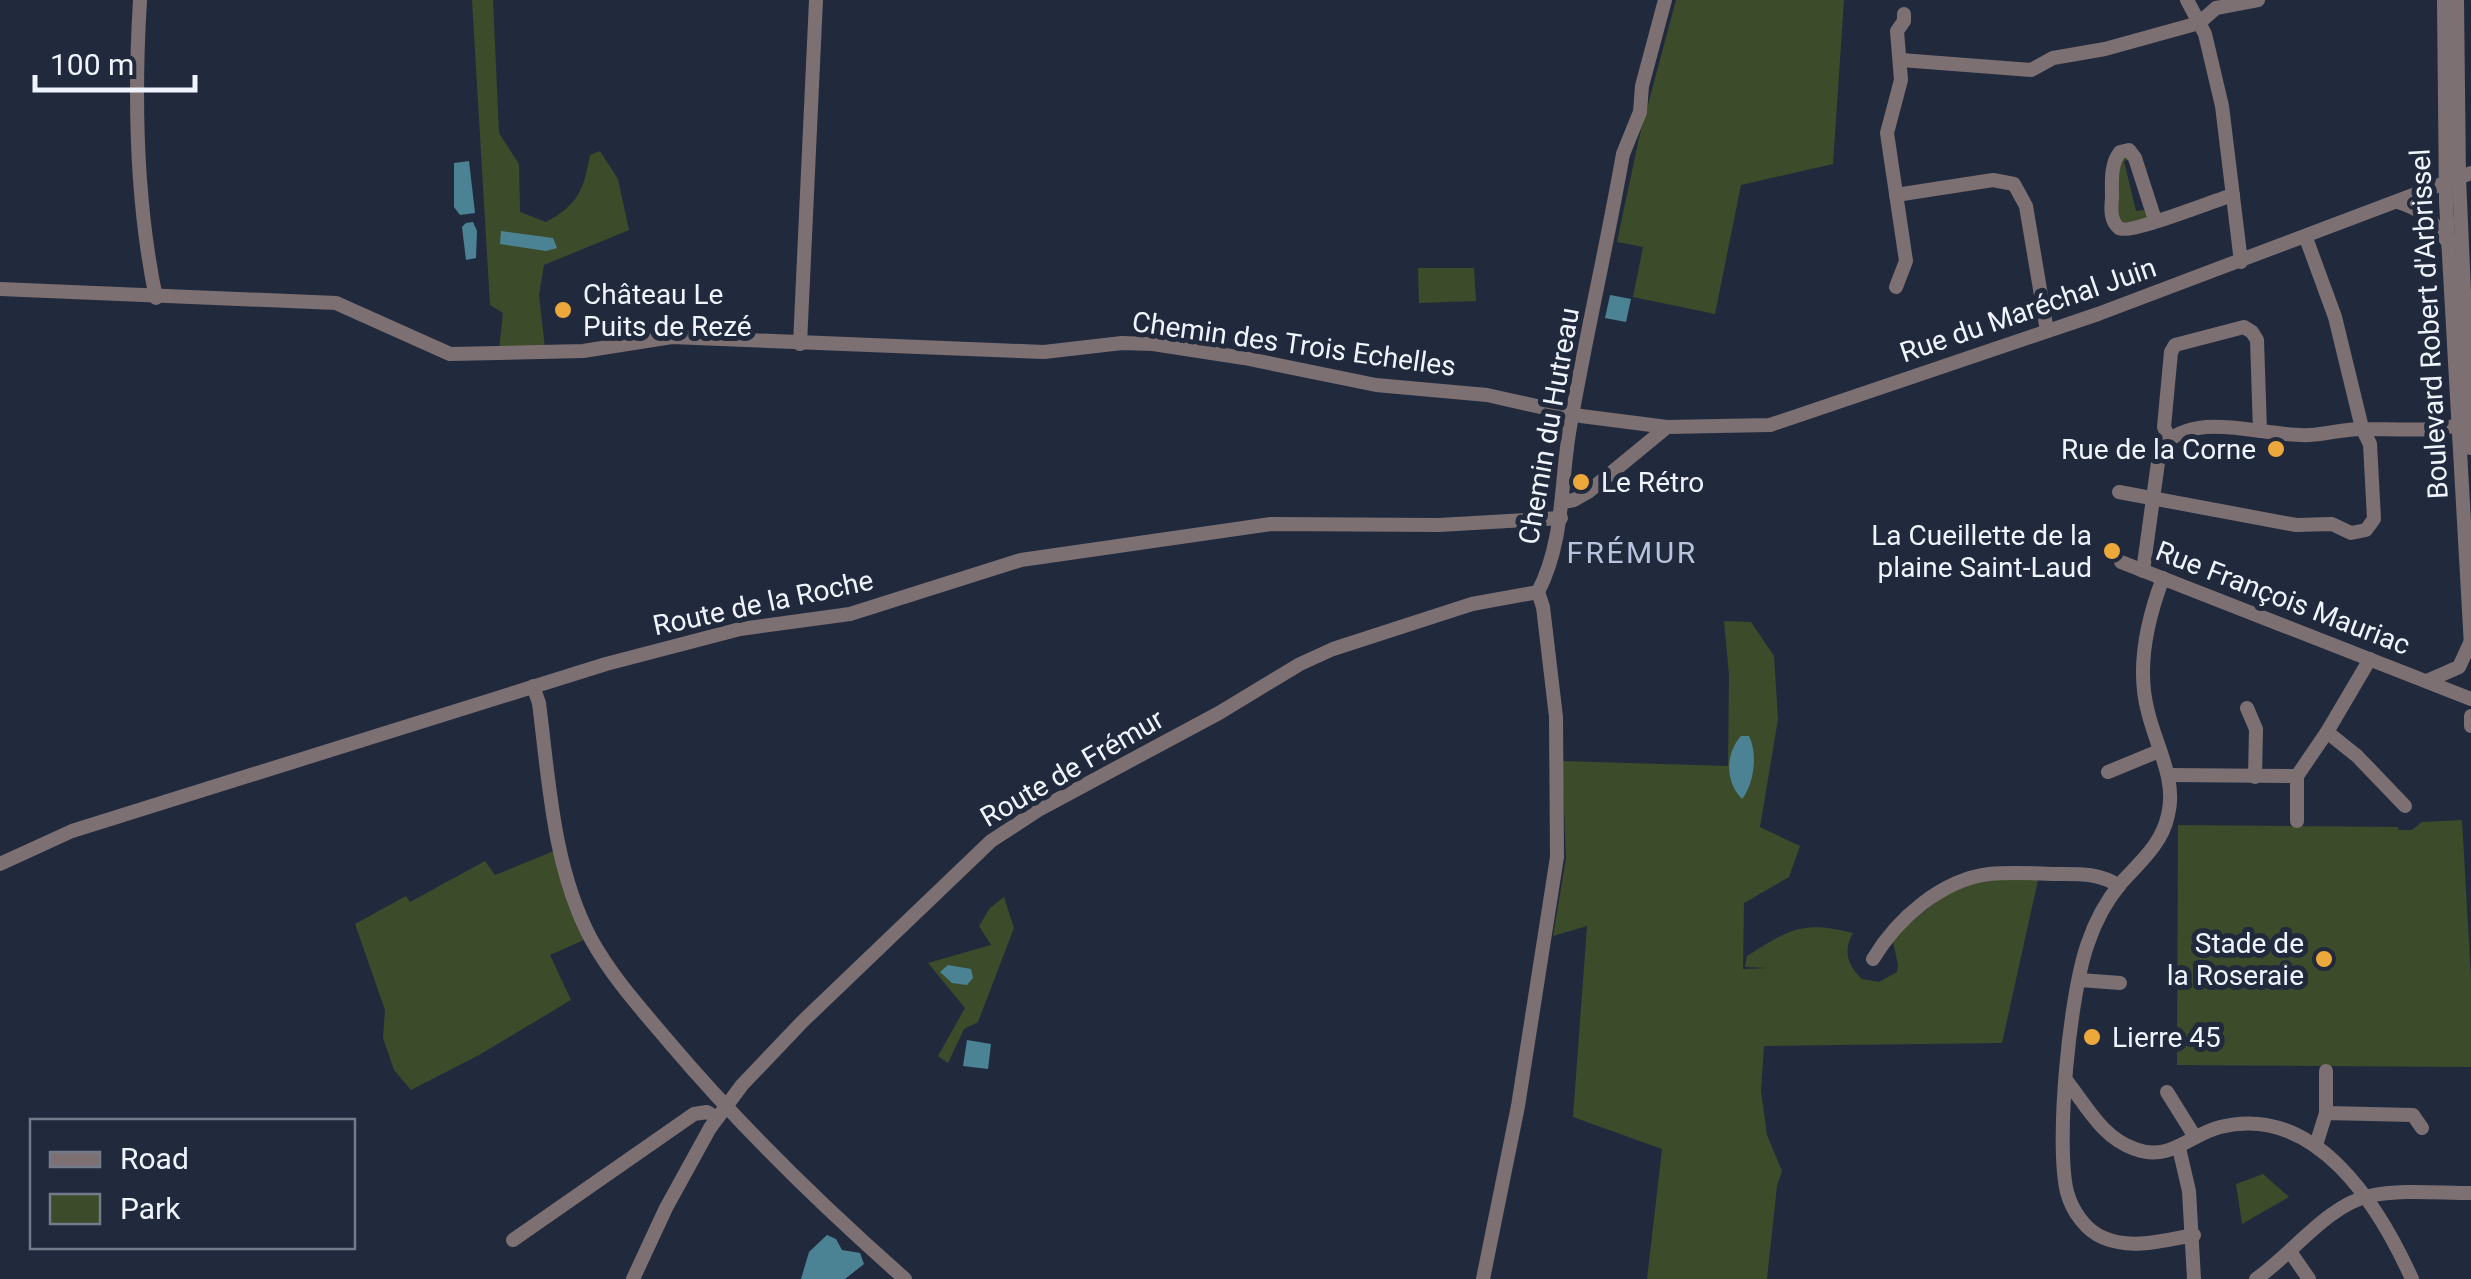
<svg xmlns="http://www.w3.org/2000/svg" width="2471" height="1279" viewBox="0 0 2471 1279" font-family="Roboto,sans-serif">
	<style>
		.green { fill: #3c4b2a }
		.water { fill: #4b8395 }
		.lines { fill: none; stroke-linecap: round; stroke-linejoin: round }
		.minor { stroke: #7d7072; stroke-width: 14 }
		.poi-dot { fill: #eda83c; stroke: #212a3d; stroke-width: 4 }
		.labels { text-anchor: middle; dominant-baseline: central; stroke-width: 10; stroke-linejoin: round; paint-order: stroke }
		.poi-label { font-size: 28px; fill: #eff4ff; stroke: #212a3d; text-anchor: start }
		.street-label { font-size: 28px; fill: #eff4ff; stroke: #212a3d }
		.neighbourhood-label { font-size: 30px; letter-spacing: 2.5px; fill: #b8c4dd; stroke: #212a3d }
	</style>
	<rect width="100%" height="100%" fill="#212a3d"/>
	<g class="green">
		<path d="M472,0h21l6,133 20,31 1,48 26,10c32,-17 38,-33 44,-67l10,-4 18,28 11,51 -85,35 -5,30 6,53 -46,2 4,-37 -13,-8z"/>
		<path d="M1676,0h168l-11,164 -92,21 -26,129 -82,-17 10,-50 -26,-5 22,-104z"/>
		<path d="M2122,156l9,3 -7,2 12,50 8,-1 3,7 -4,5 -16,4 -9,-8v-51z"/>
		<path d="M1418,268h56l2,33 -57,2z"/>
		<path d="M1724,621l27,1 23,34 4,63 -18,108 40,19 -11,31 -45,26 -1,66 26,-1 -24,-1 2,-11c43,-27 55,-36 106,-23 -10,17 -6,32 9,46l17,3 18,-10 1,-7 -6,-28 54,-43 42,-16 50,2 -36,163 -238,3 -3,45 6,44 15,36 -5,15 -10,93h-120l15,-130 -89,-32 14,-191 -34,10 13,-78 -4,-97 166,5 1,-91z"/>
		<path d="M2462,820l9,158v89l-294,-2 1,-240 220,2 1,3h13l10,-8z"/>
		<path d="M554,851l32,88 -36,16 21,45 -92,55 -68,35 -17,-20 -11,-32 2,-28 -30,-86 51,-28 4,6 75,-41 10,14z"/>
		<path d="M1004,897l10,31 -36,94 -14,7 -16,34 -10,-7 27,-48 -37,-45 63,-18 -12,-19 11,-18z"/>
		<path d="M2263,1174l26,23 -47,27 -6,-40z"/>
	</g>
	<g class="water">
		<path d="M469,161l6,52 -15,2 -6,-8v-44z"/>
		<path d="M473,222l4,9 -1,27 -10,2 -4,-33 4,-4z"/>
		<path d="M501,231l52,7 4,10 -11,3 -46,-7z"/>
		<path d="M1610,295l21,4 -5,23 -21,-4z"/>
		<path d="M1741,736h8c9,18 5,48 -7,63 -17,-17 -17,-45 -1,-63z"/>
		<path d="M948,965l23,4 2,9 -6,7 -15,-2 -12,-11z"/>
		<path d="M967,1040l24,4 -3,25 -25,-3z"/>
		<path d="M827,1235l9,4 6,11 18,3 4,11 -19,15h-44l8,-27z"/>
	</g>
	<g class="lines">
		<g class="minor">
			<path d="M140,0c-6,98 -4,202 16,298"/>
			<path d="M2187,0l18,34 17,72 19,156"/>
			<path d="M2444,0l2,202 25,444"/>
			<path d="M2457,0l2,178 12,270"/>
			<path d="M1901,60l130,10 22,-12 52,-9 94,-26 17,-15 42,-8"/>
			<path d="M1896,195l97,-15 21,4 12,22 21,125"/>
			<path d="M2398,202c24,7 35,19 49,39"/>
			<path d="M2155,220l-20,-62 -6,-8 -9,2c-10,13 -8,30 -8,46 -1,10 -2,23 7,30 10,7 96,-28 114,-33"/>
			<path d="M1896,287l10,-26 -19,-128 14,-53 -4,-49 7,-10v-7"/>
			<path d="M0,289l336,14 114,51 133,-3 89,-14 372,15 78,-9 31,1 91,14 132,27 111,10 94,21 86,11 103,-2 328,-111 373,-141"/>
			<path d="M800,344l16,-344"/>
			<path d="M2169,438l-5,-11 7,-75 4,-7 69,-18 8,5 5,8 3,91"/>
			<path d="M2119,492l177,33 36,-1 19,9 15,-3 8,-11 -4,-75 -8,-16 -27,-111 -29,-79"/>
			<path d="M1563,502l11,-2 14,-8 79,-65"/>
			<path d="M2121,562l350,137"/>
			<path d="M2143,571l17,-123c37,-41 103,-10 150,-13 19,-1 37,-7 55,-6 31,0 64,3 94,-4"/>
			<path d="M2163,578c-16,42 -27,90 -15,134 8,34 29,68 20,103 -6,29 -28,47 -47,68 -14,17 -26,39 -33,60 -18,49 -33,199 -21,249 5,19 19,39 37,46 29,12 61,2 90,-3"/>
			<path d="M2427,681l32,-14 12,-26"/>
			<path d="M533,686l6,17c10,78 14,165 52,236 21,38 50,70 78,103 72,85 152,163 236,237"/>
			<path d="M2247,708l9,21 -1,48"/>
			<path d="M2471,716v10"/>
			<path d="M2327,732l30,24 48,50"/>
			<path d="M2108,772l51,-21"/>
			<path d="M2168,775l129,1 30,-44 43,-73"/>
			<path d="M2297,776v45"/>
			<path d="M0,864l72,-33 534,-167 134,-35 110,-15 171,-54 250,-36 168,1 122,-7"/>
			<path d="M1873,959c24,-40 68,-79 116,-85 21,-2 42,-1 63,0 25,0 46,-2 67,12"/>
			<path d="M2080,980l40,3"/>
			<path d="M2326,1071v42"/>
			<path d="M2066,1080c20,25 36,58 69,69 35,13 54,-14 85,-22 96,-24 159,79 192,152"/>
			<path d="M2167,1092l28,45"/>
			<path d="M2316,1145l10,-32 87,2 9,13"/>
			<path d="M2179,1148l10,43 5,88"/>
			<path d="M513,1240l181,-126 13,-2 10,6"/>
			<path d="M2291,1253l18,26"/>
			<path d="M633,1279l33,-71 44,-80 32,-43 61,-64 188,-180 49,-32 179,-96 81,-49 33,-15 139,-45 66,-12"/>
			<path d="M1483,1279l35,-173 39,-249 -1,-140 -13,-110 -5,-15c27,-53 22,-109 32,-165 16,-92 37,-182 53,-273l17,-42 2,-26 23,-86"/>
			<path d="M2256,1279c35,-24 72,-74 113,-83 32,-7 69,-3 102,-3"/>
		</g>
	</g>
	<g class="poi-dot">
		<circle cx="563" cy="310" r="10"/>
		<circle cx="2276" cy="449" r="10"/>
		<circle cx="1581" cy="482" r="10"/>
		<circle cx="2112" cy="551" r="10"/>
		<circle cx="2324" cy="959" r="10"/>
		<circle cx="2092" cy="1037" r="10"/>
	</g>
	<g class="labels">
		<g class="poi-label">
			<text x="583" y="294">Château Le<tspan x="583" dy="32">Puits de Rezé</tspan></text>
			<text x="2256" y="449" text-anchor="end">Rue de la Corne</text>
			<text x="1601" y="482">Le Rétro</text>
			<text x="2092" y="535" text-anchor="end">La Cueillette de la<tspan x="2092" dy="32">plaine Saint-Laud</tspan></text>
			<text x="2304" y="943" text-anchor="end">Stade de<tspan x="2304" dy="32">la Roseraie</tspan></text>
			<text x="2112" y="1037">Lierre 45</text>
		</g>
		<g class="street-label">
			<text transform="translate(2028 310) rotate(-19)">Rue du Maréchal Juin</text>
			<text transform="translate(2429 324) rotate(-93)">Boulevard Robert d'Arbrissel</text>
			<text transform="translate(1294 344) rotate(8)">Chemin des Trois Echelles</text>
			<text transform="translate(1549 426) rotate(-80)">Chemin du Hutreau</text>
			<text transform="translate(2283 598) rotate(21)">Rue François Mauriac</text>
			<text transform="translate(763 603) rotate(-12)">Route de la Roche</text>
			<text transform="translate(1072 768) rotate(-30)">Route de Frémur</text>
		</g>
		<g class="neighbourhood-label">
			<text x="1632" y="552">FRÉMUR</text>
		</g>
	</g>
	<rect x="30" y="1119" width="325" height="130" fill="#212a3d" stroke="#737b8b" stroke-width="2.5"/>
	<rect x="50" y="1152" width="50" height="15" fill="#7d7072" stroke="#737b8b" stroke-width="2.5"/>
	<text x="120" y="1169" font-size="30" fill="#eff4ff">Road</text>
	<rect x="50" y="1194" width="50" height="30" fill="#3c4b2a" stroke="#737b8b" stroke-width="2.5"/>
	<text x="120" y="1219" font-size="30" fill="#eff4ff">Park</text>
	<path d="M35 75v15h160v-15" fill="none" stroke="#eff4ff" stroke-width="5"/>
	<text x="50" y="75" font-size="30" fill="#eff4ff" stroke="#212a3d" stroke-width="8" paint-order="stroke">100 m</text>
</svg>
